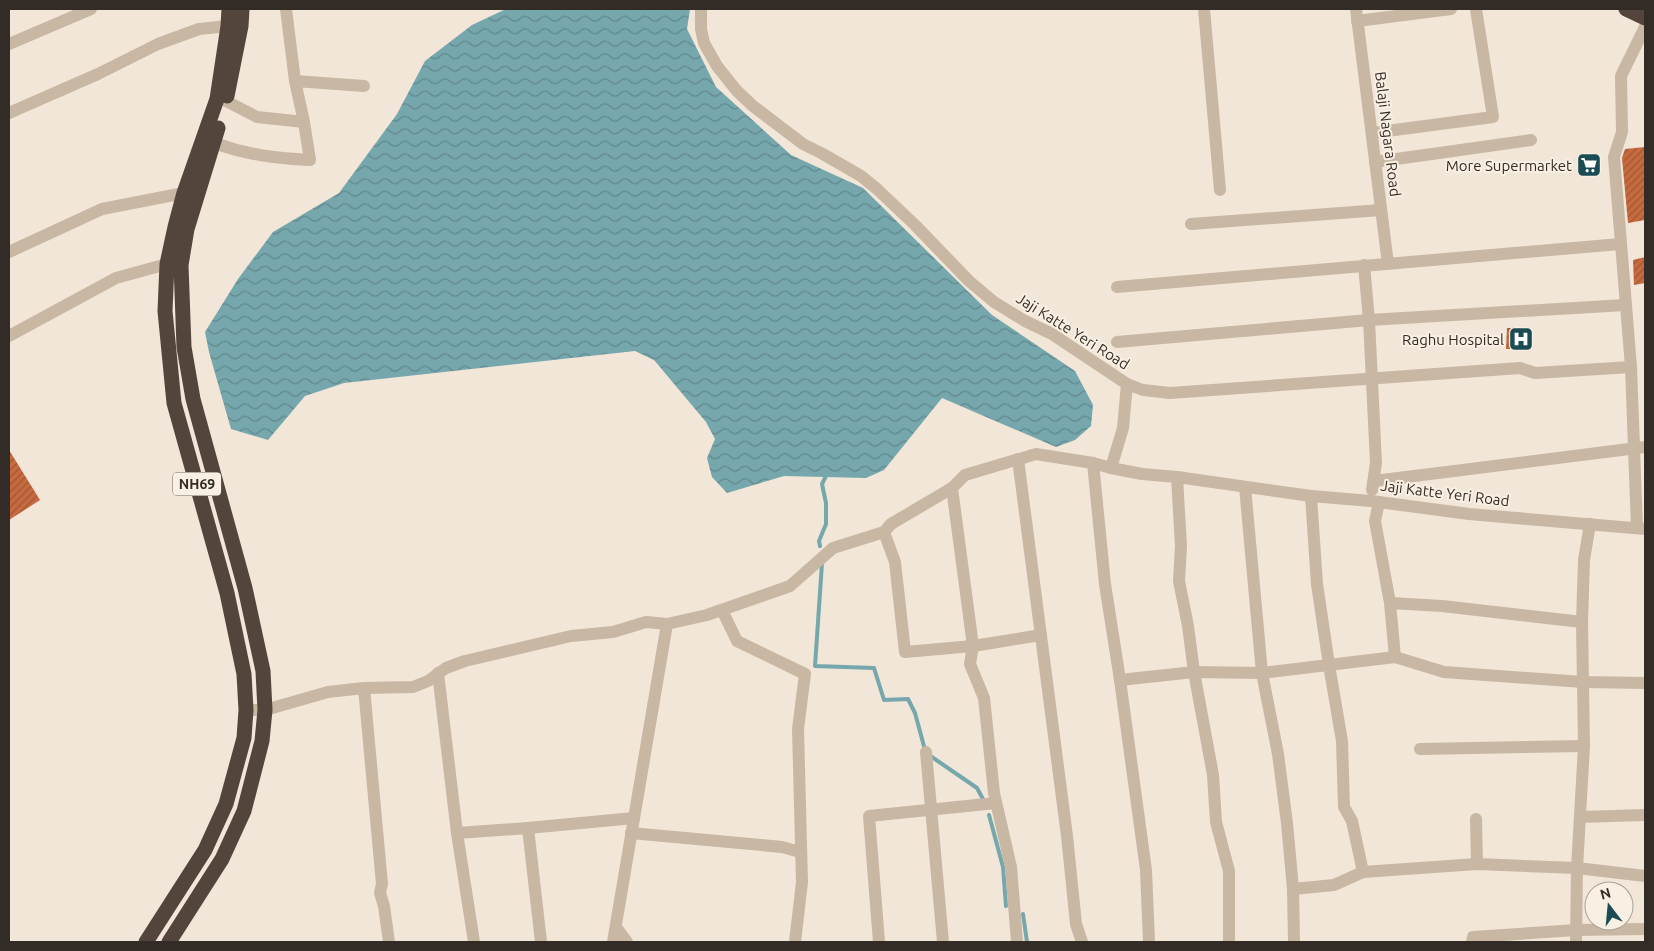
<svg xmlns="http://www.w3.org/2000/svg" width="1654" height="951" viewBox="0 0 1654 951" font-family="Ubuntu,sans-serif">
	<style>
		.water { fill: url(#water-waves) }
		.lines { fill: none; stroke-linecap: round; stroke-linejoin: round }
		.stream { stroke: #76a7ad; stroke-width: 4 }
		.building { fill: url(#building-hatch) }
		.minor { stroke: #c8b7a3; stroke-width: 12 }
		.highway { stroke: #54453c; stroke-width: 15 }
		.labels { text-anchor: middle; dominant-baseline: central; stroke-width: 4; stroke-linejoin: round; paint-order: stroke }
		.shield { fill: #f9f0e3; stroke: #6e665e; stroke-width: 1 }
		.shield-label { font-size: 14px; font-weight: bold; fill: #332b25 }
		.street-label { font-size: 15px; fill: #332b25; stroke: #f9f0e3 }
		.poi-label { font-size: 15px; fill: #332b25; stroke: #f9f0e3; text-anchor: end }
	</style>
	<defs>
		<pattern id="water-waves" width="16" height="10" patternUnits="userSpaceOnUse" patternTransform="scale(1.25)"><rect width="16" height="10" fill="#76a7ad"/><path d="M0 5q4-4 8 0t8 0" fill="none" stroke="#61888d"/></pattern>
		<pattern id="building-hatch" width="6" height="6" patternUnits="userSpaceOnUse" patternTransform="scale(1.25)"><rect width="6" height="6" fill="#c66a40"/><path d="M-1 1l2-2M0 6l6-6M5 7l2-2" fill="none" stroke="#a15735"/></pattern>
	</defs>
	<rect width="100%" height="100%" fill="#f1e6d7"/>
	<path class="water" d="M506,9h184l-3,20 29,58 75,68 72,33 129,127 83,56 18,34 -2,21 -16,14 -19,7 -114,-49 -58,72 -18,8 -82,-2 -57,17 -15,-16 -5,-19 8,-19 -9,-17 -52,-62 -19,-9 -291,32 -39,13 -37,44 -37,-11 -22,-77 -4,-20 33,-53 35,-47 66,-39 58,-79 28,-53 47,-36z"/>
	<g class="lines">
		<g class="stream">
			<path d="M820,546l-1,-5 7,-17v-21l-4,-19 5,-10"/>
			<path d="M822,563l-7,103 59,2 10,32 24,-1 7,14 10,37"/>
			<path d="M929,755l48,33 7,13"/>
			<path d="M989,815l14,52 3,39"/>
			<path d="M1023,914l4,28"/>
		</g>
	</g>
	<g class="building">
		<path d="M1645,147v73l-17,3 -6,-65 3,-9z"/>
		<path d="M1645,257v26l-11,2 -1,-25z"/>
		<path d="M1507,328h21v21h-22z"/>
		<path d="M9,450l31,50 -31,20z"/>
	</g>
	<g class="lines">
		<g class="minor">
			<path d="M701,9v20l3,14 13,23 20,25 16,15 50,38 20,10 38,22 16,13 38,36 54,56 25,21 31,19 27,13 75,50 -4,44 -12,40 31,6 35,3 134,19 60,5 98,13 176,15"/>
			<path d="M1204,9l16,181"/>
			<path d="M1356,9l32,255"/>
			<path d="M1357,21l94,-12"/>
			<path d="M9,44l82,-35"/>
			<path d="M295,81l69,5"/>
			<path d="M226,101l31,16 47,5"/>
			<path d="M9,113l89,-39 60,-30 41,-15 29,-3"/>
			<path d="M1372,133l121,-16 -17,-108"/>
			<path d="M214,143c34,12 60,15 96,17l-6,-38 -9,-41 -9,-72"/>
			<path d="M1375,162l156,-22"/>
			<path d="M1191,224l190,-14"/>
			<path d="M9,252l93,-43 82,-16"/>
			<path d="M1364,265l5,55 7,143 -4,27"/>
			<path d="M1117,287l503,-43"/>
			<path d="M9,336l107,-58 51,-14"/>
			<path d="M1117,342l252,-22 256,-15"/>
			<path d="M1127,384l16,6 27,3 350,-25 15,5 96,-6"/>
			<path d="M1018,459l49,377 9,88 6,18"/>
			<path d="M1093,463l12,121 15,96 26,190 3,72"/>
			<path d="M1177,477l4,69 -2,35 9,45 6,46 19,103 3,47 13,49v71"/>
			<path d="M1374,481l271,-34"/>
			<path d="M1245,487l17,186 16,81 9,69 6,66 1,53"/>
			<path d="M1311,496l6,88 12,81 13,76 2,66 8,14 11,51"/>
			<path d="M1379,502l-4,19 15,82 5,54"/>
			<path d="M1637,528l-6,-161 -17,-210 8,-25 -1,-56 24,-49"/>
			<path d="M884,532l11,30 10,90 68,-6 68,-11"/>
			<path d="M1390,603l52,3 140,16"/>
			<path d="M722,610l15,31 68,33 -7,55 4,153 -7,60"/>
			<path d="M438,673l19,160 17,109"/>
			<path d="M1120,680l74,-8 68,1 133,-16 49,15 139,10 62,1"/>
			<path d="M364,688l18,196 -2,9 4,13 5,36"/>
			<path d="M246,710h19l63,-18 36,-4 49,-1 15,-6 18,-13 19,-7 106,-25 42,-4 33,-10 21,2 40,-9 83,-29 43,-38 51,-16 7,-8 61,-36"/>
			<path d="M1420,749l164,-3"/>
			<path d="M926,752l17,190"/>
			<path d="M1580,817l65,-2"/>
			<path d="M1476,819l1,45"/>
			<path d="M528,828l13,114"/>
			<path d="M457,833l71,-5 106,-10"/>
			<path d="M631,833l151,14 18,5"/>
			<path d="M1293,889l41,-4 29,-13 114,-8 100,4 68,8"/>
			<path d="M616,927l11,15"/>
			<path d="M613,942l54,-318"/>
			<path d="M879,942l-10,-126 127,-13"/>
			<path d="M1017,942l-6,-75 -17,-74 -10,-95 -14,-34 3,-18 -21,-158 13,-13 71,-21 57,9 18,5"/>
			<path d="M1472,942l1,-5 103,-7 69,-1"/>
			<path d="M1576,942l1,-74 7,-122 -2,-124 2,-62 6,-36"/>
		</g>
		<g class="highway">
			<path d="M1626,9l19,9"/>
			<path d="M227,96l14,-70 1,-17"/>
			<path d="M146,942l59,-92 21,-46 18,-66 2,-28 -2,-36 -17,-81 -53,-190 -9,-92 2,-47 8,-37 9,-34 33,-94 11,-73 1,-17"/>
			<path d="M169,942l53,-83 22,-48 18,-70 3,-31 -2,-39 -18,-83 -52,-189 -9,-52 -3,-82 6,-36 31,-101"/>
		</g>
	</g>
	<defs>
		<symbol id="supermarket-square" viewBox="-11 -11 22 22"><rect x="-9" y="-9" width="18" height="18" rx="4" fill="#1b4c54" stroke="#f9f0e3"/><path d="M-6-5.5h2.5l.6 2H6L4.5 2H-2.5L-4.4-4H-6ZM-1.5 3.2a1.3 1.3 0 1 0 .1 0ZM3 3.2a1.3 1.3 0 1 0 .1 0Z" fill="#fff"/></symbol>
		<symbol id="hospital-square" viewBox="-11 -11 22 22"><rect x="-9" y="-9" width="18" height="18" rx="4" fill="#1b4c54" stroke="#f9f0e3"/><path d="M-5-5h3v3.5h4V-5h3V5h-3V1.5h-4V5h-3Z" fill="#fff"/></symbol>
	</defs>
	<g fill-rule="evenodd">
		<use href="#supermarket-square" x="1575" y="151" width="28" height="28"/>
		<use href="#hospital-square" x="1507" y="325" width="28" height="28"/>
	</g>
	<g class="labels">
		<rect class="shield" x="173" y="472.5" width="48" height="23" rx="4"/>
		<g class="shield-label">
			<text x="197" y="484">NH69</text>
		</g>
		<g class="street-label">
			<text transform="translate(1388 134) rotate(83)">Balaji Nagara Road</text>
			<text transform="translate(1073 331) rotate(32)">Jaji Katte Yeri Road</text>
			<text transform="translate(1445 493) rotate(7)">Jaji Katte Yeri Road</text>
		</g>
		<g class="poi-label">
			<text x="1572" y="165">More Supermarket</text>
			<text x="1504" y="339">Raghu Hospital</text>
		</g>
	</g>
	<rect width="1654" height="951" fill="none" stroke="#332b25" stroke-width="20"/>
	<g transform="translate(1609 906) rotate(344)"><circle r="24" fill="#f9f0e3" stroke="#aaa197"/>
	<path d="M0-4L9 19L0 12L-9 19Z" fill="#1b4c54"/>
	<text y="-8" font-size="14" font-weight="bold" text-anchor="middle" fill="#332b25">N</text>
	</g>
</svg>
